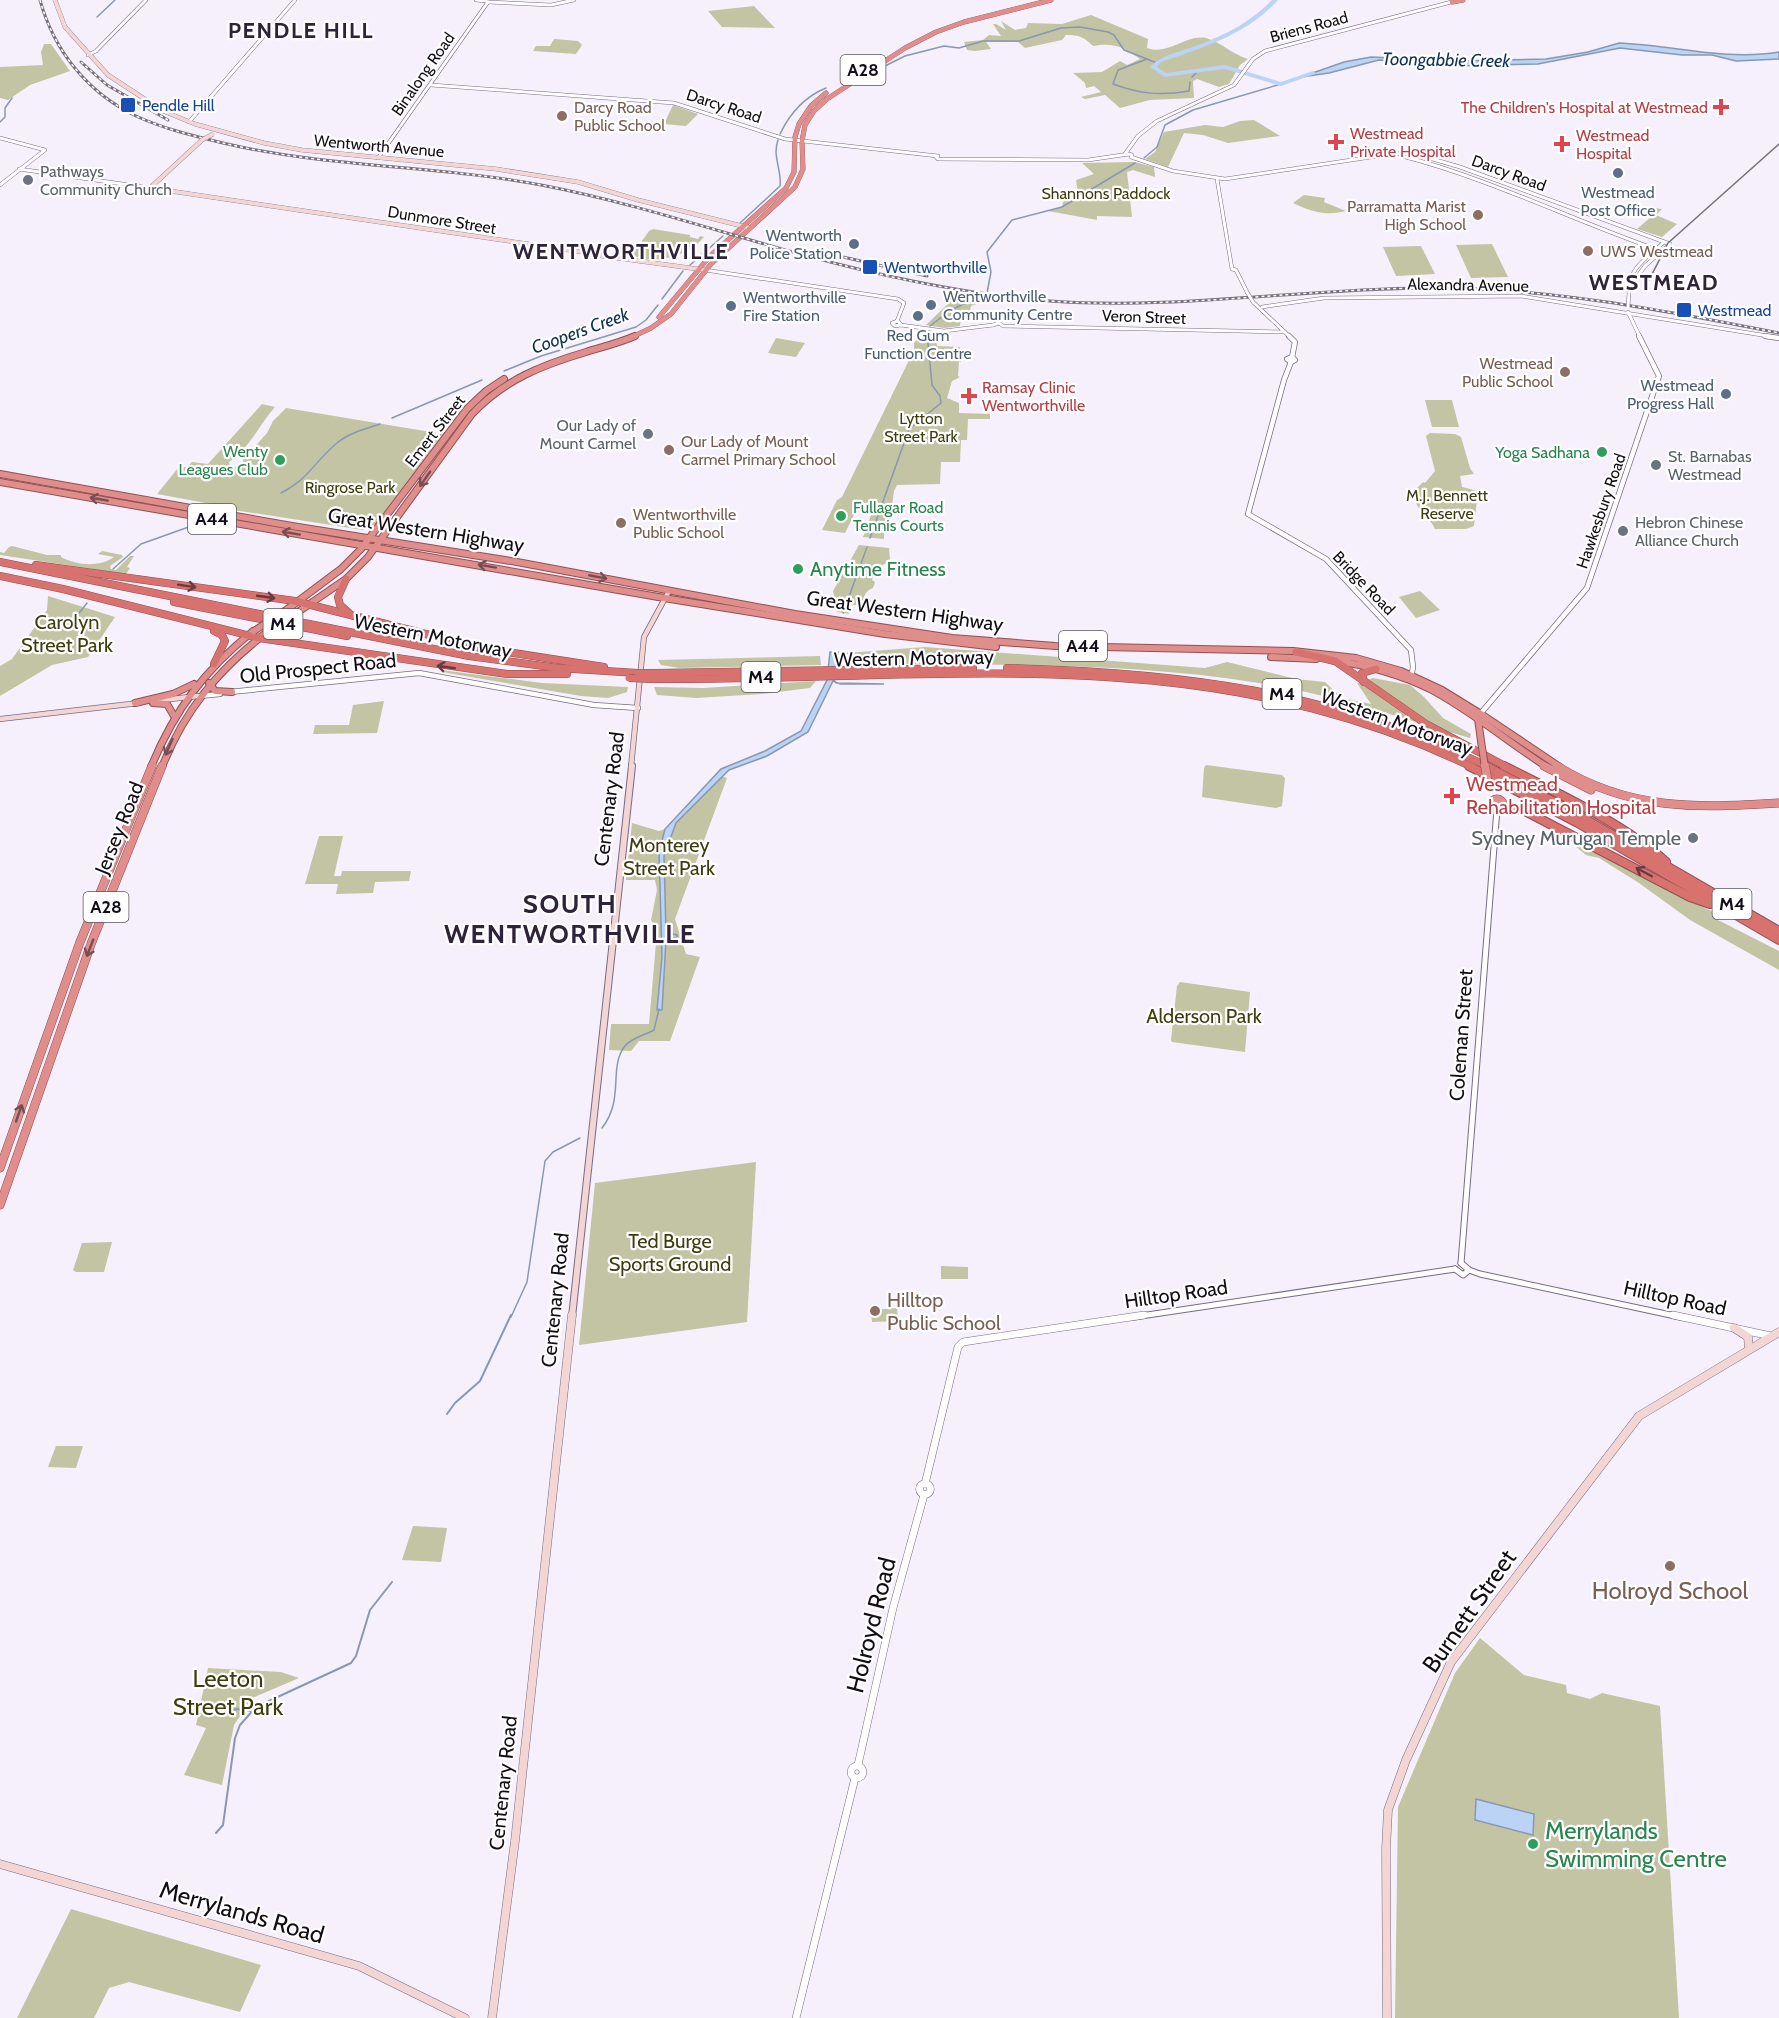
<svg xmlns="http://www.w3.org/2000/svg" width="1779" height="2018" viewBox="0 0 1779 2018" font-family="Cabin,sans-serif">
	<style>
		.green { fill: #c2c4a4 }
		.water { fill: #bbd3f4; stroke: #8898b2; stroke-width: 1.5 }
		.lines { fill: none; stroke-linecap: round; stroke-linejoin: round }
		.stream-far1 { stroke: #8898b2; stroke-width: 1.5 }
		.stream { stroke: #8898b2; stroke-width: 2 }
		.river { fill: #bbd3f4; fill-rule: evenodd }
		.tertiary-far3-casing { stroke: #786b86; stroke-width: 4 }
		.tertiary-far2-casing { stroke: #786b86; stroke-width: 6 }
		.tertiary-far1-casing { stroke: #786b86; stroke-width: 7 }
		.tertiary-casing { stroke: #786b86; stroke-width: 8 }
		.secondary-far3-casing { stroke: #786b86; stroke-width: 4.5 }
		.secondary-far2-casing { stroke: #786b86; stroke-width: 6 }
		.secondary-far1-casing { stroke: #786b86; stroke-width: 8 }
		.secondary-casing { stroke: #786b86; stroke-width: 9 }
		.trunk-far2-casing { stroke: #924f51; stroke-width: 5 }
		.trunk-far1-casing { stroke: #924f51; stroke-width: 8 }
		.trunk-casing { stroke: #924f51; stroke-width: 9 }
		.motorway-far1-casing { stroke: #924f51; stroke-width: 8 }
		.motorway-casing { stroke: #924f51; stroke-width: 10 }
		.tertiary-far3 { stroke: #fff; stroke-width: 3 }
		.tertiary-far2 { stroke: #fff; stroke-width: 4.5 }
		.tertiary-far1 { stroke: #fff; stroke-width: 5 }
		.tertiary { stroke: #fff; stroke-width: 7 }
		.secondary-far3 { stroke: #f3d5d4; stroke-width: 4 }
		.secondary-far2 { stroke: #f3d5d4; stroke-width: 4.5 }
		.secondary-far1 { stroke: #f3d5d4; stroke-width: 6 }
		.secondary { stroke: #f3d5d4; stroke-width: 8 }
		.trunk-far2 { stroke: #df8e8c; stroke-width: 4.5 }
		.trunk-far1 { stroke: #df8e8c; stroke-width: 6 }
		.trunk { stroke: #df8e8c; stroke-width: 8 }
		.motorway-far1 { stroke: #d7726f; stroke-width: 7 }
		.motorway { stroke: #d7726f; stroke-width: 8 }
		.tram { stroke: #76707c; stroke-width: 1.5 }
		.rail-casing { stroke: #76707c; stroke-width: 3 }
		.rail { stroke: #fff; stroke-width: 1.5; stroke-dasharray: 3; stroke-linecap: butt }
		.tertiary-bridge-casing { stroke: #786b86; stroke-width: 4; stroke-linecap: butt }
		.secondary-bridge-casing { stroke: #786b86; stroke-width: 4.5; stroke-linecap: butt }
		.trunk-bridge-far1-casing { stroke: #924f51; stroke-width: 8; stroke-linecap: butt }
		.trunk-bridge-casing { stroke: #924f51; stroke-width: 9; stroke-linecap: butt }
		.motorway-bridge-casing { stroke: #924f51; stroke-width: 8; stroke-linecap: butt }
		.tertiary-bridge { stroke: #fff; stroke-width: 3 }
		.secondary-bridge { stroke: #f3d5d4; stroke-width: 4 }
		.trunk-bridge-far1 { stroke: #df8e8c; stroke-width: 6 }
		.trunk-bridge { stroke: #df8e8c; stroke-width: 8 }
		.motorway-bridge { stroke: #d7726f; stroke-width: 7 }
		.oneway { stroke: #784e52 }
		.oneway2 { stroke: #6b3a3f }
		.transit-dot { fill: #1a4fb4; stroke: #fff; stroke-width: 2 }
		.health-dot { fill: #e0444e; stroke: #fff; stroke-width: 2 }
		.education-dot { fill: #8d6e63; stroke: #fff; stroke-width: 2 }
		.service-dot { fill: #5c6f8a; stroke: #fff; stroke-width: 2 }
		.worship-dot { fill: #6b7280; stroke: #fff; stroke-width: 2 }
		.leisure-dot { fill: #2e9e5b; stroke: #fff; stroke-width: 2 }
		.labels { text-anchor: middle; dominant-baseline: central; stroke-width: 4.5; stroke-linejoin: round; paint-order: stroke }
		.far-street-label { font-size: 16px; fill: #120d18; stroke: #fff }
		.far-transit-label { font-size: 16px; fill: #164399; stroke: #fff; text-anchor: start }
		.far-education-label { font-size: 16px; fill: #785e54; stroke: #fff; text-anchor: start }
		.far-health-label { font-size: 16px; fill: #be3a42; stroke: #fff; text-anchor: start }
		.far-worship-label { font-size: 16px; fill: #5b616d; stroke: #fff; text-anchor: start }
		.far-service-label { font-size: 16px; fill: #4e5e75; stroke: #fff }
		.far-park-label { font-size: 16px; fill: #3d3e0f; stroke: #fff }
		.far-leisure-label { font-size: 16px; fill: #27864d; stroke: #fff; text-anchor: end }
		.far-water-label { font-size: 18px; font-style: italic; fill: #103059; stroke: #fff }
		.shield { fill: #fff; stroke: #59565d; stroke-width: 1.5 }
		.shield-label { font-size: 18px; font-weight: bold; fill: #120d18 }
		.street-label { font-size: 20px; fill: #120d18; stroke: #fff }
		.leisure-label { font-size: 20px; fill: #27864d; stroke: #fff; text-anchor: start }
		.park-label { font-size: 20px; fill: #3d3e0f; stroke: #fff }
		.health-label { font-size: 20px; fill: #be3a42; stroke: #fff; text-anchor: start }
		.worship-label { font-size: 20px; fill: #5b616d; stroke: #fff; text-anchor: end }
		.education-label { font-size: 20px; fill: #785e54; stroke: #fff; text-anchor: start }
		.far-district-label { font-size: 22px; font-weight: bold; letter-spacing: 1.5px; fill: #2f233b; stroke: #fff }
		.near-education-label { font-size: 24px; fill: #785e54; stroke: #fff }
		.near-street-label { font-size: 24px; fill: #120d18; stroke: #fff }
		.near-park-label { font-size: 24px; fill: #3d3e0f; stroke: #fff }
		.near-leisure-label { font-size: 24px; fill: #27864d; stroke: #fff; text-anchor: start }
		.district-label { font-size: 26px; font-weight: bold; letter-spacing: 1.5px; fill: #2f233b; stroke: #fff }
	</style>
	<rect width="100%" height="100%" fill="#f6f0fd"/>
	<g class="green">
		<path d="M754,6l21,22 -53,-1 -14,-16z"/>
		<path d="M1091,15l57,24 -1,9c21,8 38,-14 59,-10 15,4 27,17 42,21l-8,6 -11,19 -10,3 -22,-8 -4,2 1,17 -44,2 -30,8 -15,-13 -20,4 -4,-2 20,-5 -7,-6 -8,2 -1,-5 -12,-10 29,-1 18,-11 7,4 13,-6c-17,-12 -26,-17 -47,-13 -9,-9 -14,-11 -27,-11l-4,5 -37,8 -7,-6h-32l5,7 -16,2 -8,-1 -3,-8 19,-2 6,-5 12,1 -8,-12h3l10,6 -5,-9 14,9 11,-2 2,-5 34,1z"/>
		<path d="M554,39l24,2 4,4 -6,9 -43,-3 3,-5h14z"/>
		<path d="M44,44h7l19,27 -40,14 -22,15 -8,-2v-31l43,-2 -2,-13z"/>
		<path d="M673,105l25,9 -12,12 -22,-2z"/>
		<path d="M1254,120l26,16 -52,7 -25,-8 -19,-2 -16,34 -23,-8 10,-7 9,-20 41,-7 18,2 17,-6z"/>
		<path d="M1134,162l20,5 1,10 -22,-7 -6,2 5,45 -35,-1v4l-49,-9 14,-4 1,-5 15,-8 -2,-14 18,-6 -12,-11z"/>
		<path d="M1304,195l21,3 -1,4 22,9c-21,5 -34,1 -53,-8z"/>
		<path d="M1654,208l8,1 -6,6 21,9 -15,13 -25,-8 14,-12 -6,-3z"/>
		<path d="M653,229l37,6v2l8,2 2,-3 4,1c-16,19 -49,29 -72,18l17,-24z"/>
		<path d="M1492,244l16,33 -37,1 -15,-33z"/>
		<path d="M1421,246l14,28 -39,2 -13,-29z"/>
		<path d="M949,292l39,5v3l-17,6 -1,5h-8l-2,15 -16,2 -18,-3 25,-24 7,1 3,-6z"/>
		<path d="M923,332l14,2v12l23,1 1,15h-2l-1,14 2,1 -8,4 -5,17 12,5v10l31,1v5h-22l-1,21h-6l-1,22h-19l-1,22 -43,1 -3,6 -5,36 -5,2v10l-21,-2 11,-30 -15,-2 -14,28 -23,-3 15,-30 5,-3 72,-147v-7z"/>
		<path d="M776,338l29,5 -9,14 -28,-4z"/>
		<path d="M1425,400h27l7,27h-27z"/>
		<path d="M262,404l13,3c-16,18 -26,42 -46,55l1,4 7,1 6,-3v-4l24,-27 6,-12 13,-13 157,26 -68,90 -12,6 -142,-22 1,-2 -65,-12 22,-27h8l5,-5 16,2z"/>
		<path d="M1430,433l25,1 6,3 9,31 4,6 -14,2 2,11 16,4 -4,35 -8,3h-31c-5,-13 -27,-23 -17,-38l-2,-2 7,-7 2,1 10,-12 -9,-35z"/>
		<path d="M859,545l30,3 1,12 -7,5 -7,-1 -4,16 3,2 -2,6c-8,3 -10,9 -10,17h-13l-1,9 -12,-2 -4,-21z"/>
		<path d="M12,546l35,9h14v2c17,9 39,10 53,0l-16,-3 4,-3 20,4 1,2 -13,9 1,3 5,1 14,-14h4l-7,11 3,1 -4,6 -126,-19v-3l4,1 5,-6z"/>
		<path d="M1420,591l20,19 -24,8 -17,-21z"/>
		<path d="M48,596l67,21 -27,40 -36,8 -52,31v-30l12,-7 35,-49z"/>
		<path d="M925,647l280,21 22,-6 69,17 29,3 17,16 29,6 -14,-21 16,-5 37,7 14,12 19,21 28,16 -1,4c-70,-20 -140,-44 -211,-55 -128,-21 -257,-18 -386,-19l-27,-3v-8z"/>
		<path d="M820,656l1,9 -142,3 -18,-3 -3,-5z"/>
		<path d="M441,670l101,13 86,4 -1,5 -19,6 -27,-2 -139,-24z"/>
		<path d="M816,681l-6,7 -48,6 -66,4 -39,-3 -3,-8 49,1z"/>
		<path d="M384,701l-7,32 -64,1 2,-9h34l4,-20z"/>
		<path d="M1206,765l76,10 3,3 -3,28 -6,2 -74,-11 2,-29z"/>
		<path d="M721,776l6,2 -52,141 11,35 14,3 -30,84h-31l-8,10 -22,-1 2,-26h38l8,-93 -6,-11 6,-30 -2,-10h-29l6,-57 27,8 15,-5z"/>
		<path d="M319,836h24l-9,40h7l1,-5h69l-2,10 -34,1 -2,11 -37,1 2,-10h-33z"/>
		<path d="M1581,844l134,69 -1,5 65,33v19l-89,-50 -51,-37 -40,-25 -13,-3 -11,-9z"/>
		<path d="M1180,982l70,10 -5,60 -73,-10 -1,-2 6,-54z"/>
		<path d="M756,1162l-9,160 -168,23 16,-162z"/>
		<path d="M112,1242l-8,30h-28l-3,-2 9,-27z"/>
		<path d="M941,1266l27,1v12h-27z"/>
		<path d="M897,1308l1,13 -26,1 -1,-12z"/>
		<path d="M56,1446h27l-7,22 -28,-1z"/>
		<path d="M413,1526l34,2 -6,34 -39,-2z"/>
		<path d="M1480,1638l44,37 42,10 1,8 23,6 12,-6 58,13 19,312h-284l3,-211 57,-134z"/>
		<path d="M208,1668l73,4 18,6 -47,20 -18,27 -12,60 -38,-10 22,-47 -10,-3z"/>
		<path d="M71,1909l190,56 -21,47 -111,-30 -20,6 -15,30h-77z"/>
	</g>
	<g class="water">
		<path d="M1619,43c53,2 107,18 160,9v7l-43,2 -24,-6h-30l-62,-7 -82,16 -85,2 -74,-6 -50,13 -28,4 43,-15 27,-5 86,4 89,-2 42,-7z"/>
		<path d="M830,652h8l-5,27 3,4 48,1h-44l-7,-3 -25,51 -41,24 -38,14 -53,53 -12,33 2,77 11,2v2l-11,3 -4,70h-5l5,-53 -3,-105 6,-23 56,-60 44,-18 36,-20 26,-51z"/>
		<path d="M1476,1799l58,15 -1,21 -58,-15z"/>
	</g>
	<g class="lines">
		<g class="stream-far1">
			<path d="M97,17l18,-17"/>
			<path d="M1147,59l-29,11 -5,14c27,10 48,12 76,7l1,-9"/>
			<path d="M879,69l26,-13 39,-10 15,2 24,-7h36l42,-13 19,-1 28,5 6,3 10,15 33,13"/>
			<path d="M1192,77l8,-8"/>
			<path d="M0,122l5,-5v-9l7,-10"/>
			<path d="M780,134c10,-21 24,-37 46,-46"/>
			<path d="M1144,158l13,-11 8,-22 28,-15 88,-26"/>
			<path d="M740,223l40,-37c2,-16 -8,-30 -2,-46"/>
			<path d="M690,265l33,-29"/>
			<path d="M662,299l21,-28"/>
			<path d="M930,326l21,-16 36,-17 4,-21 -4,-20 25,-32 50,-13 73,-44"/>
			<path d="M504,371l37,-15 95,-29 10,-7 12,-15"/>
			<path d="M392,418l90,-38"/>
			<path d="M281,493c27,-13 34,-32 56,-50 12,-10 28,-14 43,-19"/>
			<path d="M870,538l39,-109 32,-26 -1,-7 -8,-11 -5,-53"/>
			<path d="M113,569l28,-25 56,-20"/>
			<path d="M843,613l24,-66"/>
			<path d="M73,621l14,-18"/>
			<path d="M602,1128c23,-29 6,-61 23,-82 6,-8 20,-11 29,-16l5,-21"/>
			<path d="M511,1317l16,-35 18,-121 8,-9 27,-14"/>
		</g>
		<g class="stream">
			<path d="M447,1414l8,-11 25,-22 31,-66"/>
			<path d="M215,1711l26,-2 10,2"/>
			<path d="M216,1833l7,-8 12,-87 5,-13 16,-18 95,-44 5,-7 14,-46 22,-28"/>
		</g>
		<path class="river" d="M1272,0h6c-30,34 -75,48 -117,62l-4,5 9,6 59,-8 56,17 32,-11 3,2 -1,1 -34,12 -56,-17 -60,8 -15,-10c12,-13 34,-16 51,-23 26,-10 51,-23 71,-44z"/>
		<defs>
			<g id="tertiary-far3">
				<path d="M476,0l10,1"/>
				<path d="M488,2l63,3 23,-5"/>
				<path d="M88,55l8,-4 50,-51"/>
				<path d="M431,85l243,18 111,36 153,17"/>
				<path d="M189,122l106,-122"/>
				<path d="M0,138l45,12 -45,35"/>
				<path d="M1125,154l13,-18 19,-15 77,-36 19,-26 12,-8 190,-50"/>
				<path d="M1402,156c89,23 172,65 259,95"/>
				<path d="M936,157l2,2 150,1 41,-6 3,1 -1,2 42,14 52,8 166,-25 21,-1 48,14 210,77"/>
				<path d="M378,158l110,-156"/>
				<path d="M19,169l131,19"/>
				<path d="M1217,179l15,90 4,1 11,22"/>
				<path d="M705,270l193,29 6,4 -7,18"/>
				<path d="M1629,288l16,-22 25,-22"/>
				<path d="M1629,293c-3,-23 20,-37 35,-51"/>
				<path d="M1253,302l37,35"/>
				<path d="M1262,307l62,-9 197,-2 253,41"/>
				<path d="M1628,312l12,25"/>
				<path d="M898,321l3,4 -6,1 -3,-3z"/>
				<path d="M901,325l43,6 49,-6"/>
				<path d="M993,325l6,-2 4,3 282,6"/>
			</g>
			<g id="tertiary-far2">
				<path d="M1289,336l6,6 -3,15 -5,2 4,3"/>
				<path d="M1765,336l14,2"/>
				<path d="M1292,357l3,3 -4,2 -7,18 -36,134 78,45 85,91 2,17 -2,11"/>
				<path d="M230,692l189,-19 175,32 44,3"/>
				<path d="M200,696l20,-2"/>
				<path d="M1481,713l106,-125 72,-212 -20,-40"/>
			</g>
			<g id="tertiary-far1">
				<path d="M1461,1263l36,-454"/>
				<path d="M1461,1263l8,7 11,4 200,43"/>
				<path d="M1455,1269l8,6 6,-5"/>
				<path d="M1134,1317l321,-48"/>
			</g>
			<g id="tertiary">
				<path d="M1673,1315l98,21"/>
				<circle cx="925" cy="1489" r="5.5"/>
				<path d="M925,1484l33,-137 5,-5 181,-27"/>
				<path d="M858,1765l35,-157 31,-113"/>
				<circle cx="857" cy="1772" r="6"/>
				<path d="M796,2018l59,-240"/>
			</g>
			<g id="secondary-far3">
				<path d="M55,0l10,27 43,48 55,36 32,13 69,19 38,7 194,19 82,13 60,18 112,28"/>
				<path d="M150,188l148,22"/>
				<path d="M150,188l52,-48"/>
				<path d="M298,210l291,43"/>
				<path d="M588,254l117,16"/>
			</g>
			<g id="secondary-far2">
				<path d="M153,701l45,-5"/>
				<path d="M0,719l139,-16"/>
				<path d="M631,767l13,-130 25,-46"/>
			</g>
			<path id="secondary-far1" d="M572,1317l60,-551"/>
			<g id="secondary">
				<path d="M1734,1328l14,9 1,12"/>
				<path d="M0,1864l359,102 106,52"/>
				<path d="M492,2018l23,-177 57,-526"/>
				<path d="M1387,2018l-1,-169 2,-39 18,-50 45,-98 188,-246 140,-84"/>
			</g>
			<g id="trunk-far2">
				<path d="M1452,2l11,-2"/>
				<path d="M659,317l51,-61 76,-68 8,-16 1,-35 4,-13 12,-18 15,-13"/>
				<path d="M632,337l19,-9 20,-14 40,-50 84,-77 8,-18 -1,-28 3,-16 9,-14 13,-12 78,-51 31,-16 28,-10 87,-22"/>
			</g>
			<g id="trunk-far1">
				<path d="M0,474l292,52 225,36 278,52 157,24 103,8 238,5 63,7 45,13 41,19 39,24 79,53"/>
				<path d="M0,482l664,116 221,36 111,13"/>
				<path d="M289,608l52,-39 20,-20 106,-140 19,-18 18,-12"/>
				<path d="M301,610l45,-31 22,-22 104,-143c32,-34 70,-49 114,-62 16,-5 33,-9 49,-16"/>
				<path d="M1271,657l45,2"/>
				<path d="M1331,660c35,5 69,14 101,30 41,22 76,52 115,77"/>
				<path d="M209,683l6,8 17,1"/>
				<path d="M135,703l38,-9 21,-10"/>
				<path d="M153,703l14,1 7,12"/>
				<path d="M1478,719l3,22"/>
				<path d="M151,767c24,-58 53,-96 102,-136"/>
				<path d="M162,767c22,-56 56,-97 104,-134"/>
			</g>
			<g id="trunk">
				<path d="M1544,766l47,24"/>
				<path d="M1557,766c72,45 141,42 222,37"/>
				<circle cx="1497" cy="805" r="6"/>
				<path d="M0,1168l80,-226 72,-176"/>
				<path d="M0,1205l91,-261 71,-178"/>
			</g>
			<g id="motorway-far1">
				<path d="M0,562l469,94 89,12 80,5"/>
				<path d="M36,565l259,36 186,47 123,19"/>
				<path d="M0,576l63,13 196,49 248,36h60"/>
				<path d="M346,579l-8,18 2,8 9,8"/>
				<path d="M174,602l173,34"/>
				<path d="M214,631l8,4 3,6 -11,23"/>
				<path d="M1296,652l39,9 91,63 81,43"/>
				<path d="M1007,668c172,4 325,23 482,99"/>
				<path d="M653,673l320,-5"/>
				<path d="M652,679c286,2 550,-42 820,88"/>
				<path d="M1364,682l-2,-9 14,-4"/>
			</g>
			<g id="motorway">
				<path d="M1469,766l109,57 201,117"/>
				<path d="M1486,766l80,42 213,123"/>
				<path d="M1504,766c51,26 121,58 162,96"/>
				<path d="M1503,808l20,2 167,87 20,7"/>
			</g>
		</defs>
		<use href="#tertiary-far3" class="tertiary-far3-casing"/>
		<use href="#tertiary-far2" class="tertiary-far2-casing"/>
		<use href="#tertiary-far1" class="tertiary-far1-casing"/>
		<use href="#tertiary" class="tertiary-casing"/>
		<use href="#secondary-far3" class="secondary-far3-casing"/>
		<use href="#secondary-far2" class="secondary-far2-casing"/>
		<use href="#secondary-far1" class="secondary-far1-casing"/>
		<use href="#secondary" class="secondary-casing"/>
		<use href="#trunk-far2" class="trunk-far2-casing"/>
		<use href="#trunk-far1" class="trunk-far1-casing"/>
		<use href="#trunk" class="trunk-casing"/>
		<use href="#motorway-far1" class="motorway-far1-casing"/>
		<use href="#motorway" class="motorway-casing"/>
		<use href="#tertiary-far3" class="tertiary-far3"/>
		<use href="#tertiary-far2" class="tertiary-far2"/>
		<use href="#tertiary-far1" class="tertiary-far1"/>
		<use href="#tertiary" class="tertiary"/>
		<use href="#secondary-far3" class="secondary-far3"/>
		<use href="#secondary-far2" class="secondary-far2"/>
		<use href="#secondary-far1" class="secondary-far1"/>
		<use href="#secondary" class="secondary"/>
		<use href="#trunk-far2" class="trunk-far2"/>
		<use href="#trunk-far1" class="trunk-far1"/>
		<use href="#trunk" class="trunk"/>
		<use href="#motorway-far1" class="motorway-far1"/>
		<use href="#motorway" class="motorway"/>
		<path class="tram" d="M1646,286l22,-43 111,-99"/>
		<defs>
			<g id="rail">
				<path d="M40,0c14,51 48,93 96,116 28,13 58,20 87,27 105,25 213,22 318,42 84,16 166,43 248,66 86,24 172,43 261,50 125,9 250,-12 375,-13 120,-1 237,22 354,45"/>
				<path d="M81,62l26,23 61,35"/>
				<path d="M821,252l106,24"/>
			</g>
		</defs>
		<use href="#rail" class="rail-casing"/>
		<use href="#rail" class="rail"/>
		<defs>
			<g id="tertiary-bridge">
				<path d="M1247,292l6,10"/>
				<path d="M1628,307l1,-14"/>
			</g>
			<path id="secondary-bridge" d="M202,140l11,-6"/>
			<g id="trunk-bridge-far1">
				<path d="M254,631l35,-23"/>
				<path d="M266,633l35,-23"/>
				<path d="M1481,741l4,26"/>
			</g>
			<path id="trunk-bridge" d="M1485,766l4,22"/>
			<g id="motorway-bridge">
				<path d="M638,673h15"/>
				<path d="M629,678l23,1"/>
			</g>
		</defs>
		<use href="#tertiary-bridge" class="tertiary-bridge-casing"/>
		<use href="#secondary-bridge" class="secondary-bridge-casing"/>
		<use href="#trunk-bridge-far1" class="trunk-bridge-far1-casing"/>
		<use href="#trunk-bridge" class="trunk-bridge-casing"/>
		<use href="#motorway-bridge" class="motorway-bridge-casing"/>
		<use href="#tertiary-bridge" class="tertiary-bridge"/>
		<use href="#secondary-bridge" class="secondary-bridge"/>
		<use href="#trunk-bridge-far1" class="trunk-bridge-far1"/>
		<use href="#trunk-bridge" class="trunk-bridge"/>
		<use href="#motorway-bridge" class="motorway-bridge"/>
	</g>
	<defs><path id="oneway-shaft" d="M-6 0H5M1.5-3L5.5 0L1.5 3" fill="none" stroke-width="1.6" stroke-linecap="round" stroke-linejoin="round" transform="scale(1.5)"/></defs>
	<g class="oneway">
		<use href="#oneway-shaft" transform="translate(425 479) rotate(125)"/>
		<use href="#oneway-shaft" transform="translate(99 499) rotate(-170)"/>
		<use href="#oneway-shaft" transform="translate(291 533) rotate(-170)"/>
		<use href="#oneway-shaft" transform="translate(487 566) rotate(-170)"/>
		<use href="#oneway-shaft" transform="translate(598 577) rotate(11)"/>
		<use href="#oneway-shaft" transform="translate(169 747) rotate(114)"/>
		<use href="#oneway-shaft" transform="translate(90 948) rotate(111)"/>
		<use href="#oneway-shaft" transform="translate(19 1113) rotate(-71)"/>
	</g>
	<g class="oneway2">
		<use href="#oneway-shaft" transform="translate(187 586) rotate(9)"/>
		<use href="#oneway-shaft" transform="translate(266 597) rotate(8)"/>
		<use href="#oneway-shaft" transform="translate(446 667) rotate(-172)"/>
		<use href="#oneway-shaft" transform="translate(1644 872) rotate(-152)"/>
	</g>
	<g class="transit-dot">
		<rect x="120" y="97" width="16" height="16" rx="3"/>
		<rect x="862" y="259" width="16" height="16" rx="3"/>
		<rect x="1676" y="302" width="16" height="16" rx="3"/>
	</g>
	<g class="health-dot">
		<path d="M1718 98h6v6h6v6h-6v6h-6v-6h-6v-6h6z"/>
		<path d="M1333 133h6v6h6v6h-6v6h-6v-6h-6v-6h6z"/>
		<path d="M1559 135h6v6h6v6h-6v6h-6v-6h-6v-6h6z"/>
		<path d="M966 387h6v6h6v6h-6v6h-6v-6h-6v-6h6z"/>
		<path d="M1449 787h6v6h6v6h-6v6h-6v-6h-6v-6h6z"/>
	</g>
	<g class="education-dot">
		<circle cx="562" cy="116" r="6"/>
		<circle cx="1478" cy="215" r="6"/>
		<circle cx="1588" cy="251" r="6"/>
		<circle cx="1565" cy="372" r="6"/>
		<circle cx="669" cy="450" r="6"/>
		<circle cx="621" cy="523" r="6"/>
		<circle cx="875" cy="1311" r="6"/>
		<circle cx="1670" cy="1566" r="6"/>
	</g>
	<g class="service-dot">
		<circle cx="1618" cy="173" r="6"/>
		<circle cx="854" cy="244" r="6"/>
		<circle cx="931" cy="305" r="6"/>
		<circle cx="731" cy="306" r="6"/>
		<circle cx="918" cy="316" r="6"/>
		<circle cx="1726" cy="394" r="6"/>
	</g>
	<g class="worship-dot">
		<circle cx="28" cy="180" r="6"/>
		<circle cx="648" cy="434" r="6"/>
		<circle cx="1656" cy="465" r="6"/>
		<circle cx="1623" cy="531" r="6"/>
		<circle cx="1693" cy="838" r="6"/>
	</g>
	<g class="leisure-dot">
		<circle cx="1602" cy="452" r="6"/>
		<circle cx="280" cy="460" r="6"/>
		<circle cx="841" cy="516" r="6"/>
		<circle cx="798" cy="569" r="6"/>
		<circle cx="1533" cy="1844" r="6"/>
	</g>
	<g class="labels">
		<g class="far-street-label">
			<text transform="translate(1309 27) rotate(-15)">Briens Road</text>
			<text transform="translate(423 74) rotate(-55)">Binalong Road</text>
			<text transform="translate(724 106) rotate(18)">Darcy Road</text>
			<text transform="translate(379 146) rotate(5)">Wentworth Avenue</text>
			<text transform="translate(1509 173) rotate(20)">Darcy Road</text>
			<text transform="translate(442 220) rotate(9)">Dunmore Street</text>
			<text transform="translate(1468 285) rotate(1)">Alexandra Avenue</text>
			<text transform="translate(1144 317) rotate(2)">Veron Street</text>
			<text transform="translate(435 431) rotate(-52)">Emert Street</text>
			<text transform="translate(1601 511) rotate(-71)">Hawkesbury Road</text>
			<text transform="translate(1364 583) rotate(46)">Bridge Road</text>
		</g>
		<g class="far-transit-label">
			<text x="142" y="105">Pendle Hill</text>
			<text x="884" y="267">Wentworthville</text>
			<text x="1698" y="310">Westmead</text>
		</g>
		<g class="far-education-label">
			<text x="574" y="107">Darcy Road<tspan x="574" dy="18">Public School</tspan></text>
			<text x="1466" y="206" text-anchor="end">Parramatta Marist<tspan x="1466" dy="18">High School</tspan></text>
			<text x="1600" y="251">UWS Westmead</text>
			<text x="1553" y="363" text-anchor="end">Westmead<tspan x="1553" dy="18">Public School</tspan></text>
			<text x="681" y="441">Our Lady of Mount<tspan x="681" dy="18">Carmel Primary School</tspan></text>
			<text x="633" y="514">Wentworthville<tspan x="633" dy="18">Public School</tspan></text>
		</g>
		<g class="far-health-label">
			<text x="1708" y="107" text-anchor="end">The Children's Hospital at Westmead</text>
			<text x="1350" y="133">Westmead<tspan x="1350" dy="18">Private Hospital</tspan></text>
			<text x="1576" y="135">Westmead<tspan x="1576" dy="18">Hospital</tspan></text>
			<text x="982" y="387">Ramsay Clinic<tspan x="982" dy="18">Wentworthville</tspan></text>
		</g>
		<g class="far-worship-label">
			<text x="40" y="171">Pathways<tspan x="40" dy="18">Community Church</tspan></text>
			<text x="636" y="425" text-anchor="end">Our Lady of<tspan x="636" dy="18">Mount Carmel</tspan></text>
			<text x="1668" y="456">St. Barnabas<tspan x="1668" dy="18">Westmead</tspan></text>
			<text x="1635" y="522">Hebron Chinese<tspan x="1635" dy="18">Alliance Church</tspan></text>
		</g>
		<g class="far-service-label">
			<text x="1618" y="192">Westmead<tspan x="1618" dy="18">Post Office</tspan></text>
			<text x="842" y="235" text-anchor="end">Wentworth<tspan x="842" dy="18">Police Station</tspan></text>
			<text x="943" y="296" text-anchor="start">Wentworthville<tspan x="943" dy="18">Community Centre</tspan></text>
			<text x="743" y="297" text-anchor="start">Wentworthville<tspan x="743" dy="18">Fire Station</tspan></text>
			<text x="918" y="335">Red Gum<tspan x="918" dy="18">Function Centre</tspan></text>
			<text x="1714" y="385" text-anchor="end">Westmead<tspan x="1714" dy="18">Progress Hall</tspan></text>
		</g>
		<g class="far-park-label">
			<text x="1106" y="193">Shannons Paddock</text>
			<text x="921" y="418">Lytton<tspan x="921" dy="18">Street Park</tspan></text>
			<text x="350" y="487">Ringrose Park</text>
			<text x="1447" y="495">M.J. Bennett<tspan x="1447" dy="18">Reserve</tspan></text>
		</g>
		<g class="far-leisure-label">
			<text x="268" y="451">Wenty<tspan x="268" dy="18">Leagues Club</tspan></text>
			<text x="1590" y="452">Yoga Sadhana</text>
			<text x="853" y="507" text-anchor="start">Fullagar Road<tspan x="853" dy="18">Tennis Courts</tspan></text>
		</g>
		<g class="far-water-label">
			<text transform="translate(1446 60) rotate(1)">Toongabbie Creek</text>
			<text transform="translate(580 331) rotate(-20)">Coopers Creek</text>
		</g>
		<g class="shield">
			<rect x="840.5" y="55" width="45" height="30" rx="4.5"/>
			<rect x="188" y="504" width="48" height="30" rx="4.5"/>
			<rect x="263.5" y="609" width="39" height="30" rx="4.5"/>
			<rect x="1059" y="631" width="48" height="30" rx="4.5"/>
			<rect x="741.5" y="662" width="39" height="30" rx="4.5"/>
			<rect x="1262.5" y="679" width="39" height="30" rx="4.5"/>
			<rect x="1712.5" y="889" width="39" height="30" rx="4.5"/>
			<rect x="83.5" y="892" width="45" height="30" rx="4.5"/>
		</g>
		<g class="shield-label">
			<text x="863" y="70">A28</text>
			<text x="212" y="519">A44</text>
			<text x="283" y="624">M4</text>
			<text x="1083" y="646">A44</text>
			<text x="761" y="677">M4</text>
			<text x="1282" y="694">M4</text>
			<text x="1732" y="904">M4</text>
			<text x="106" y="907">A28</text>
		</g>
		<g class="street-label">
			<text transform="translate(426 530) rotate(9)">Great Western Highway</text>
			<text transform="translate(905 611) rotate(8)">Great Western Highway</text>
			<text transform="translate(433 636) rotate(11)">Western Motorway</text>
			<text transform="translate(914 658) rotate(-1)">Western Motorway</text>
			<text transform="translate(318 668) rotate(-6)">Old Prospect Road</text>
			<text transform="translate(1397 722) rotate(20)">Western Motorway</text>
			<text transform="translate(609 799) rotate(-83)">Centenary Road</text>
			<text transform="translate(119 828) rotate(-68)">Jersey Road</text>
			<text transform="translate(1461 1035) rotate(-86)">Coleman Street</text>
			<text transform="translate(1176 1294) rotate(-8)">Hilltop Road</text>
			<text transform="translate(1675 1298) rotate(12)">Hilltop Road</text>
			<text transform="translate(555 1300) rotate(-84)">Centenary Road</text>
			<text transform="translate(503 1783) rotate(-84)">Centenary Road</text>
		</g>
		<g class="leisure-label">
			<text x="810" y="569">Anytime Fitness</text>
		</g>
		<g class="park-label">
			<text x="67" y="622">Carolyn<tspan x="67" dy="23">Street Park</tspan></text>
			<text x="669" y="845">Monterey<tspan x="669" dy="23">Street Park</tspan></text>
			<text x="1204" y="1016">Alderson Park</text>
			<text x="670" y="1241">Ted Burge<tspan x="670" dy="23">Sports Ground</tspan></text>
		</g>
		<g class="health-label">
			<text x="1466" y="784">Westmead<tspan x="1466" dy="23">Rehabilitation Hospital</tspan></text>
		</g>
		<g class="worship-label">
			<text x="1681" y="838">Sydney Murugan Temple</text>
		</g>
		<g class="education-label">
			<text x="887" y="1300">Hilltop<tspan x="887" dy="23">Public School</tspan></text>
		</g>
		<g class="far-district-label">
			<text x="301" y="30">PENDLE HILL</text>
			<text x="621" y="251">WENTWORTHVILLE</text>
			<text x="1654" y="282">WESTMEAD</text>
		</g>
		<g class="near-education-label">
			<text x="1670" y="1590">Holroyd School</text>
		</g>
		<g class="near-street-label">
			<text transform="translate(1469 1611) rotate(-55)">Burnett Street</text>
			<text transform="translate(871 1625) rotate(-76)">Holroyd Road</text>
			<text transform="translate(242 1912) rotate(16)">Merrylands Road</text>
		</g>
		<g class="near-park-label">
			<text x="228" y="1678">Leeton<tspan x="228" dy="28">Street Park</tspan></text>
		</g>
		<g class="near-leisure-label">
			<text x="1545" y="1830">Merrylands<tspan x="1545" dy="28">Swimming Centre</tspan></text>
		</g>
		<g class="district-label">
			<text x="570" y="904">SOUTH<tspan x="570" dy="30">WENTWORTHVILLE</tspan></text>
		</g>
	</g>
</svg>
